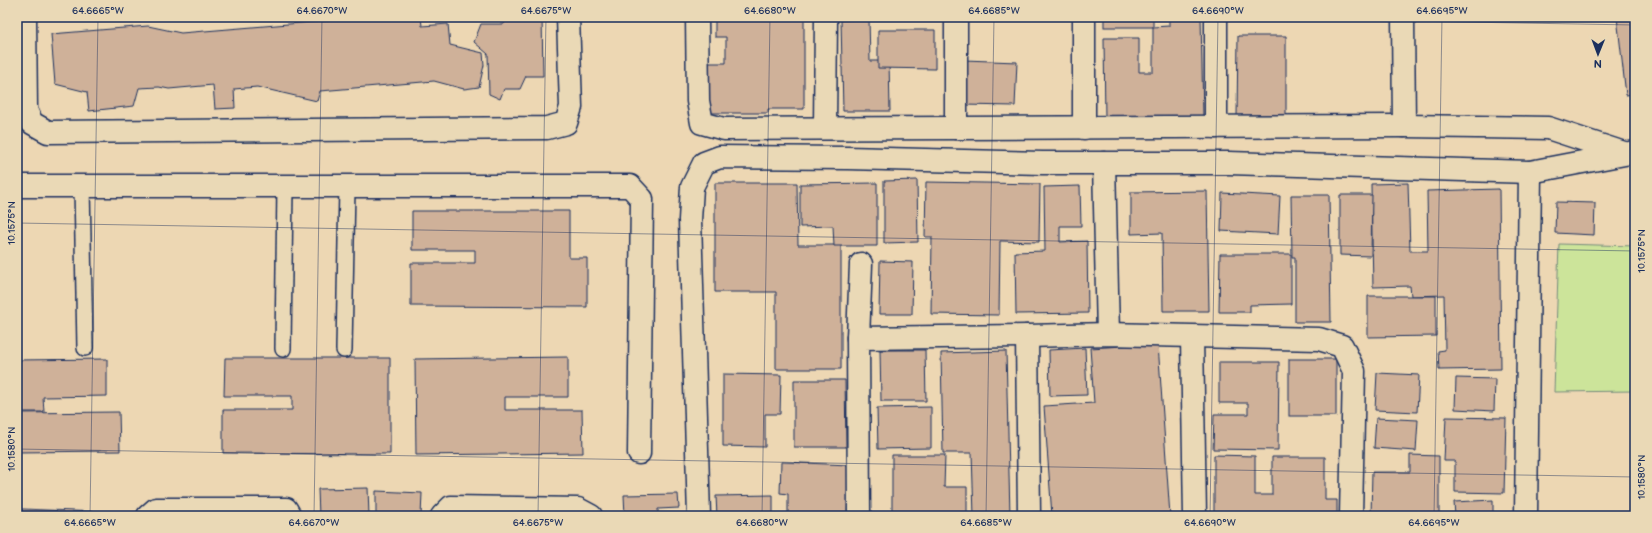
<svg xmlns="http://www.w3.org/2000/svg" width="1652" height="533" viewBox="0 0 1652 533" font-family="'Balsamiq Sans',sans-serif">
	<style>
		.green { fill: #cce49a; stroke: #748a7c }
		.building { fill: #cfb199; stroke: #1b2f5e }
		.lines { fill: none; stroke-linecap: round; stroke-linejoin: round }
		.lane-casing { stroke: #1b2f5e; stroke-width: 18 }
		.street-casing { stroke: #1b2f5e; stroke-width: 25 }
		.lane { stroke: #ead9b6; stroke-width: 15 }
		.street { stroke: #ead9b6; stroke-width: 22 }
		.ticks { fill: none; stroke: #1b2f5e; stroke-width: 1; stroke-opacity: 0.45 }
		.neatline { fill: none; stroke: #1b2f5e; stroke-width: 1.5 }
		.ticks-label { font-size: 10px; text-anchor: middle; fill: #1b2f5e }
	</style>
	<rect width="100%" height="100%" fill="#edd7b3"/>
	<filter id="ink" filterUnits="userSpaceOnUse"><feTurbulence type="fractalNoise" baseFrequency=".025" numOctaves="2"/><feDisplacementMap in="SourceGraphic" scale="8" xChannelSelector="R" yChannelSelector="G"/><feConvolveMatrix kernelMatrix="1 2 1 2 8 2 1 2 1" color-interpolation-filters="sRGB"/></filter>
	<g filter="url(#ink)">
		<path class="green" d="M1559,244l76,2v145l-81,1z"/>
		<g class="building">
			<path d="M372,17h49l1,9 26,-2 2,21 33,8 1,12 -5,22 -15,2 -30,-8 -114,10 -3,10 -60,-14 -23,2 1,19 -20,1 -2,-24 -44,4 -10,-2 -20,1 -5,18 -45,5 -2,-19 -32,-8 -4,-50 97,-8 33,7z"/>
			<path d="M507,17h35l1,59h-17l-6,13h-16l-4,10 -11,-5 -1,-40 -14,-12 7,-18h23z"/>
			<path d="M715,17h89v92h-36v4h-59v-50h17v-26h-11z"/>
			<rect x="1104" y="17" width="49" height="10"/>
			<path d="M1169,17h32l2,101 -98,2 -1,-82h35v34h14v-45l16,-1z"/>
			<path d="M1241,17h31v4l-30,1z"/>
			<path d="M1617,17h18v77l-9,1z"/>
			<path d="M869,19l1,42h19l1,50h-47l-2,-91z"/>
			<path d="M878,30h57v39l-57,-1z"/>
			<path d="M1238,36h48v81h-49z"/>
			<path d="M964,60l53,2 -2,44 -52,-1z"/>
			<path d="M917,180l1,62 -34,1v-62z"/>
			<path d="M926,182l114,2 -1,58 -39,-1 -1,74 -68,-1 1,-77h-7z"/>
			<path d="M715,183h82l1,62h43v124h-65v-77h-61z"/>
			<path d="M877,183v63h-43l-1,-20 -33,1v-43z"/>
			<path d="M1408,183l2,68h18l-1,-60 72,-2 2,180 -62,1 -1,-19 7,-1 -1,-55 -33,1 -1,-10 -37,1 -2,-103z"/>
			<path d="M1080,186l1,40h-21v16l27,-1 1,72 -72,1 -1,-62 30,-1 -1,-64z"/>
			<path d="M1207,191l2,120h-46l-1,-78 -31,1v-42z"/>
			<path d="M1222,193l58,3 -2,38 -57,-3z"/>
			<path d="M1291,195h38l2,127h-36v-65h-3z"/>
			<path d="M1340,195h32l-1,61 -31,-1z"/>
			<path d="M1556,202l39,1 -1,32 -39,-2z"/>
			<path d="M412,211h157v47h18v49l-176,-1v-43h64v-13h-63z"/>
			<path d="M1220,254h71v50l-41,1v7h-31z"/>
			<path d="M880,261l33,1 -1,52h-33z"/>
			<path d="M1368,296h68v40l-68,1z"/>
			<path d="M1158,344l12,172h-118l-8,-110 50,-3 -4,-55z"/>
			<path d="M1085,348l2,47 -37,1 -1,-46z"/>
			<path d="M880,350h45l1,51h-45z"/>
			<path d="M1006,351l4,165h-36l-2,-63h-29l-2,-100z"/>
			<path d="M568,357v40h-63v13h77l1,43 -167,2 -1,-96z"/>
			<path d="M225,358h165v96l-167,-1v-43h69v-14h-68z"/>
			<path d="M107,359v37l-64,1 1,15h-27v-52z"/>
			<rect x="1289" y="359" width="47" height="57"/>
			<path d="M1219,362h60l-1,88 -65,-1 1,-35h34v-11h-29z"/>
			<path d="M1377,373l42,2 -2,37 -42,-2z"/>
			<path d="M723,374l58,1 -1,39h-15v33l-42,-1z"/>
			<path d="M1456,378l39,1 -1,32 -39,-2z"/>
			<path d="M794,380h51l1,67h-52z"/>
			<path d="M931,407v41l-53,1 -1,-41z"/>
			<path d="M119,412l1,39 -103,1v-39z"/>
			<path d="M1446,417l60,1 -2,75 -49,-1v-31h-11z"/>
			<path d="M1376,418l42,2 -2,31 -42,-3z"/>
			<path d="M892,455h53l-1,32h23v29h-75z"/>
			<path d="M1214,455l41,1v39h17v-38h53v43h12v16h-123z"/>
			<path d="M1410,455l29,1v60h-68l1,-44h38z"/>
			<path d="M781,462l68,3 -2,51h-59v-22l-8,-1z"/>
			<path d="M368,488l1,28h-50l-1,-27z"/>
			<path d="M376,491l46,2 -1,23h-45z"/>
			<path d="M678,494l1,14 -21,1v7h-33l-1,-21z"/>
			<path d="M773,495v21h-56l-1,-20z"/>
			<path d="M1493,500v16h-38l-1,-14z"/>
			<path d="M22,509l102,4v3h-102z"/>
		</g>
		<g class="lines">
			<defs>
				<g id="lane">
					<path d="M82,186l3,162"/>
					<path d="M283,349l2,-163"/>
					<path d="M344,350l3,-163"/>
				</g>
				<g id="street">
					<path d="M25,17l1,93 6,13 16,9 499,-4 19,-5 5,-16 -3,-90"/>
					<path d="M697,17l1,84 4,22 22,6 680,-3 144,2 76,25"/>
					<path d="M1084,17v111"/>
					<path d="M1403,17l1,109"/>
					<path d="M1216,127v-110"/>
					<path d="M825,128l1,-111"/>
					<path d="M956,128v-111"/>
					<path d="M1104,163l4,171"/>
					<path d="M17,186h613l12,13 -3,254"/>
					<path d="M1027,336l2,180"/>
					<path d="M1192,337l3,179"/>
					<path d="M858,338l3,-74"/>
					<path d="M148,516l8,-7h130l4,7"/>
					<path d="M442,516l9,-9 127,2 13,7"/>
					<path d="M699,516l-9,-296 2,-33 12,-24 16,-6 127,1 196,5h186l301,9 105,-20"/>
					<path d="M859,516l-1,-178 169,-2 81,-2 211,5 23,7 12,25 -3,145"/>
					<path d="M1526,516l4,-344"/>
				</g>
			</defs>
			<use href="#lane" class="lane-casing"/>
			<use href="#street" class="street-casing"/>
			<use href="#lane" class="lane"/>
			<use href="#street" class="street"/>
		</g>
	</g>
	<path class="ticks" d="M1174,17l461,8M17,223l1618,28M17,449l1618,28M90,516l8,-499M314,516l8,-499M538,516l8,-499M762,516l8,-499M986,516l8,-499M1210,516l8,-499M1434,516l8,-499"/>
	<rect width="1652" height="533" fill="none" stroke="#ead9b6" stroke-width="44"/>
	<g transform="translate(1598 54) rotate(181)" stroke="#ead9b6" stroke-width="3" paint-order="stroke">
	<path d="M0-3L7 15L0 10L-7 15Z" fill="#1b2f5e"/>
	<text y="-6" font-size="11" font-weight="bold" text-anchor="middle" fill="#1b2f5e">N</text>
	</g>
	<rect x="22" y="22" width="1608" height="489" class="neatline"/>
	<g class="ticks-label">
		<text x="98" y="14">64.6665°W</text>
		<text x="322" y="14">64.6670°W</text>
		<text x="546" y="14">64.6675°W</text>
		<text x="770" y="14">64.6680°W</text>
		<text x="994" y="14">64.6685°W</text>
		<text x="1218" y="14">64.6690°W</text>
		<text x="1442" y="14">64.6695°W</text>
		<text transform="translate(11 223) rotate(-90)" y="4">10.1575°N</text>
		<text transform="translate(1641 251) rotate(-90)" y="4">10.1575°N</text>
		<text transform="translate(11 449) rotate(-90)" y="4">10.1580°N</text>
		<text transform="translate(1641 477) rotate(-90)" y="4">10.1580°N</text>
		<text x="90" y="526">64.6665°W</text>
		<text x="314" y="526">64.6670°W</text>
		<text x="538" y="526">64.6675°W</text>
		<text x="762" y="526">64.6680°W</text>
		<text x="986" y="526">64.6685°W</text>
		<text x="1210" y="526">64.6690°W</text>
		<text x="1434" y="526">64.6695°W</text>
	</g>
</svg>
